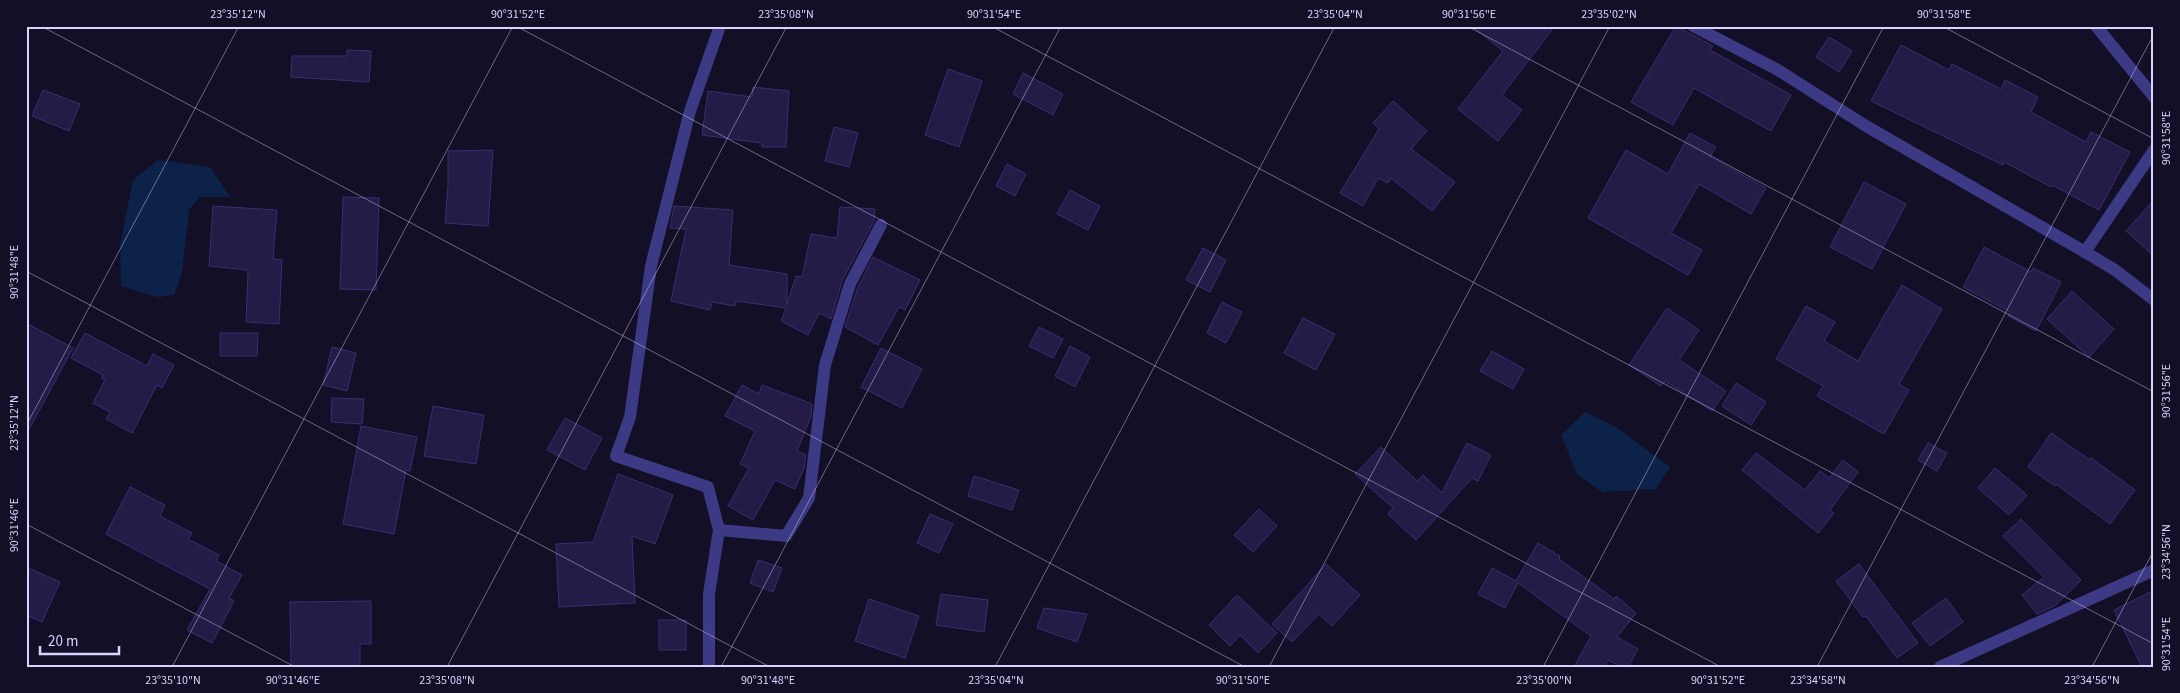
<svg xmlns="http://www.w3.org/2000/svg" width="2180" height="693" viewBox="0 0 2180 693" font-family="'Source Sans 3',sans-serif">
	<style>
		.water { fill: #0c2248 }
		.building { fill: #241b47; stroke: #3b2d73 }
		.lines { fill: none; stroke-linecap: round; stroke-linejoin: round }
		.minor { stroke: #3d3a85; stroke-width: 12 }
		.ticks { fill: none; stroke: #d9d4ff; stroke-width: 1; stroke-opacity: 0.45 }
		.neatline { fill: none; stroke: #d9d4ff; stroke-width: 2 }
		.ticks-label { font-size: 12px; text-anchor: middle; fill: #d9d4ff }
	</style>
	<rect width="100%" height="100%" fill="#130f26"/>
	<g class="water">
		<path d="M158,160l52,7 20,30h-30l-11,13 -7,63 -8,22 -17,2 -36,-11 -1,-40 13,-66z"/>
		<path d="M1585,412l31,15 54,40 -14,22 -54,3 -25,-18 -16,-39z"/>
	</g>
	<g class="building">
		<path d="M1472,26h83l-53,69 20,15 -24,31 -40,-32 45,-58z"/>
		<path d="M1676,26l37,20 -3,4 81,45 -20,36 -77,-43 -21,37 -42,-23z"/>
		<path d="M1829,37l23,14 -13,21 -23,-15z"/>
		<path d="M1901,45l48,25 3,-6 49,25 4,-9 33,17 -7,15 55,30 5,-10 39,20 -31,58 -47,-25 -1,2 -47,-25 -1,3 -132,-64z"/>
		<path d="M347,50l24,1 -2,31 -78,-5 1,-21h55z"/>
		<path d="M948,69l34,12 -23,66 -34,-12z"/>
		<path d="M1023,73l40,21 -10,21 -40,-21z"/>
		<path d="M753,87l36,4 -3,56h-24l-1,-4 -59,-8 6,-44 44,6z"/>
		<path d="M43,90l37,14 -11,27 -37,-15z"/>
		<path d="M1393,101l34,30 -16,18 44,33 -23,29 -41,-33 -3,5 -10,-5 -15,28 -23,-13 39,-64 -6,-6z"/>
		<path d="M834,127l24,6 -9,34 -24,-6z"/>
		<path d="M1690,133l26,14 -6,10 56,31 -15,26 -52,-30 -28,49 31,17 -14,25 -100,-57 38,-68 42,24z"/>
		<path d="M493,150l-5,76 -43,-3 3,-38v-34z"/>
		<path d="M1007,164l19,10 -11,22 -19,-10z"/>
		<path d="M1864,182l42,22 -34,65 -42,-22z"/>
		<path d="M1070,190l30,16 -12,24 -31,-16z"/>
		<path d="M343,197l36,1 -3,92 -36,-1z"/>
		<path d="M2154,200v56l-28,-25z"/>
		<path d="M213,206l64,4 -4,49 9,1 -3,64 -33,-2 2,-52 -39,-4z"/>
		<path d="M674,206l59,4 -4,55 58,9v30l9,-28 6,1 9,-43 26,4 3,-31 35,2 -1,12 -32,60 -11,38 -12,-6 -11,22 -27,-14 5,-13 -50,-7 -1,5 -23,-4 -2,8 -39,-9 15,-72 -16,-1z"/>
		<path d="M1984,247l47,25 2,-4 28,14 -25,49 -28,-15 2,-4 -47,-25z"/>
		<path d="M1203,248l23,12 -16,32 -24,-12z"/>
		<path d="M873,257l47,23 -15,30 -6,-3 -21,38 -33,-18 13,-40z"/>
		<path d="M1902,285l40,24 -43,75 10,6 -25,44 -67,-38 6,-10 -47,-27 30,-53 29,16 -11,19 34,20z"/>
		<path d="M2072,291l42,38 -25,28 -42,-38z"/>
		<path d="M1222,302l20,10 -16,31 -19,-10z"/>
		<path d="M1667,308l32,22 -20,30 47,31 -14,20 -47,-30 -4,5 -32,-21z"/>
		<path d="M1303,318l32,16 -19,36 -32,-17z"/>
		<path d="M26,323l47,25 -47,87z"/>
		<path d="M1039,327l24,12 -10,19 -24,-12z"/>
		<path d="M85,333l62,33 6,-12 21,11 -12,23 -5,-3 -25,48 -26,-14 4,-7 -17,-9 12,-23 -3,-2 1,-3 -32,-17z"/>
		<path d="M220,333h38l-1,23h-37z"/>
		<path d="M1070,346l20,11 -15,30 -20,-11z"/>
		<path d="M332,347l24,6 -9,38 -24,-6z"/>
		<path d="M881,348l41,21 -20,39 -41,-21z"/>
		<path d="M1492,351l32,18 -11,20 -33,-18z"/>
		<path d="M1736,383l30,19 -15,23 -29,-19z"/>
		<path d="M742,385l17,9 3,-9 50,19 -1,12 -14,35 9,4 -2,13 -9,21 -20,-9 -22,40 -25,-14 21,-38 -9,-4 15,-33 -30,-15z"/>
		<path d="M332,398l32,1 -2,25 -31,-2z"/>
		<path d="M433,406l51,9 -8,49 -52,-8z"/>
		<path d="M565,418l37,20 -17,32 -38,-20z"/>
		<path d="M361,426l56,11 -7,34 -4,-1 -12,64 -51,-10z"/>
		<path d="M2051,433l39,27 1,-2 44,32 -25,34 -54,-40 -1,2 -27,-19z"/>
		<path d="M1467,443l24,12 -13,26 -6,-3 -56,62 -28,-26 5,-6 -38,-34 26,-27 36,34 6,-6 19,18z"/>
		<path d="M1928,443l19,10 -10,18 -19,-11z"/>
		<path d="M1756,453l49,37 15,-19 9,7 14,-18 15,12 -28,38 4,3 -16,20 -76,-63z"/>
		<path d="M1995,468l32,27 -18,20 -31,-27z"/>
		<path d="M618,474l55,21 -18,49 -23,-8 3,67 -76,4 -3,-63 37,-2z"/>
		<path d="M974,476l45,14 -7,20 -44,-14z"/>
		<path d="M130,487l35,18 -5,11 32,17 -4,6 31,16 -3,6 26,14 -13,23 5,3 -22,42 -25,-13 23,-41 -104,-55z"/>
		<path d="M1259,509l18,17 -24,26 -19,-17z"/>
		<path d="M930,514l23,10 -14,29 -22,-10z"/>
		<path d="M2021,519l60,61 -25,25 -19,9 -15,-19 22,-18 -41,-41z"/>
		<path d="M1538,543l22,13 -1,3 55,40 2,-3 20,17 -19,24 21,12 -10,18h-7l-13,-7 -4,7h-30l17,-31 -73,-53 -13,25 -27,-14 14,-26 24,13z"/>
		<path d="M758,560l24,8 -9,24 -23,-9z"/>
		<path d="M1326,564l34,31 -28,31 -13,-12 -27,28 -20,-18z"/>
		<path d="M1859,564l59,79 -21,15 -31,-42 -3,1 -27,-36z"/>
		<path d="M26,567l34,15 -18,40 -16,-7z"/>
		<path d="M2154,590v77h-12l-28,-57z"/>
		<path d="M941,594l47,6 -4,32 -48,-7z"/>
		<path d="M1237,595l40,38 -19,20 -18,-18 -10,11 -21,-21z"/>
		<path d="M1946,598l17,24 -33,24 -18,-23z"/>
		<path d="M869,599l50,17 -14,42 -50,-17z"/>
		<path d="M371,601v43h-11v23h-69l-1,-65z"/>
		<path d="M1044,608l43,6 -10,28 -40,-14z"/>
		<rect x="659" y="620" width="27" height="30"/>
	</g>
	<g class="lines">
		<g class="minor">
			<path d="M1693,26l85,44 88,56 219,126 30,18 39,30"/>
			<path d="M2096,26l58,71"/>
			<path d="M2085,252l69,-102"/>
			<path d="M719,530l67,6 23,-38 16,-133 25,-81 31,-59"/>
			<path d="M709,667v-73l10,-64 -11,-43 -92,-31 14,-39 21,-151 39,-155 30,-85"/>
			<path d="M1940,667l214,-97"/>
		</g>
	</g>
	<path class="ticks" d="M41,26l1204,641M516,26l1205,641M991,26l1163,618M1467,26l687,366M1942,26l212,113M26,271l744,396M26,426l213,-400M26,524l269,143M172,667l341,-641M447,667l340,-641M721,667l340,-641M995,667l340,-641M1269,667l341,-641M1543,667l341,-641M1817,667l337,-633M2092,667l62,-117"/>
	<rect width="2180" height="693" fill="none" stroke="#130f26" stroke-width="55"/>
	<path d="M40 646v8h79v-8" fill="none" stroke="#d9d4ff" stroke-width="2.5"/>
	<text x="48" y="646" font-size="15" fill="#d9d4ff" stroke="#130f26" stroke-width="4" paint-order="stroke">20 m</text>
	<rect x="28" y="28" width="2124" height="638" class="neatline"/>
	<g class="ticks-label">
		<text x="238" y="18">23°35'12"N</text>
		<text x="518" y="18">90°31'52"E</text>
		<text x="786" y="18">23°35'08"N</text>
		<text x="994" y="18">90°31'54"E</text>
		<text x="1335" y="18">23°35'04"N</text>
		<text x="1469" y="18">90°31'56"E</text>
		<text x="1609" y="18">23°35'02"N</text>
		<text x="1944" y="18">90°31'58"E</text>
		<text transform="translate(2166 138) rotate(-90)" y="4">90°31'58"E</text>
		<text transform="translate(14 272) rotate(-90)" y="4">90°31'48"E</text>
		<text transform="translate(2166 391) rotate(-90)" y="4">90°31'56"E</text>
		<text transform="translate(14 423) rotate(-90)" y="4">23°35'12"N</text>
		<text transform="translate(14 525) rotate(-90)" y="4">90°31'46"E</text>
		<text transform="translate(2166 552) rotate(-90)" y="4">23°34'56"N</text>
		<text transform="translate(2166 644) rotate(-90)" y="4">90°31'54"E</text>
		<text x="173" y="684">23°35'10"N</text>
		<text x="293" y="684">90°31'46"E</text>
		<text x="447" y="684">23°35'08"N</text>
		<text x="768" y="684">90°31'48"E</text>
		<text x="996" y="684">23°35'04"N</text>
		<text x="1243" y="684">90°31'50"E</text>
		<text x="1544" y="684">23°35'00"N</text>
		<text x="1718" y="684">90°31'52"E</text>
		<text x="1818" y="684">23°34'58"N</text>
		<text x="2092" y="684">23°34'56"N</text>
	</g>
</svg>
